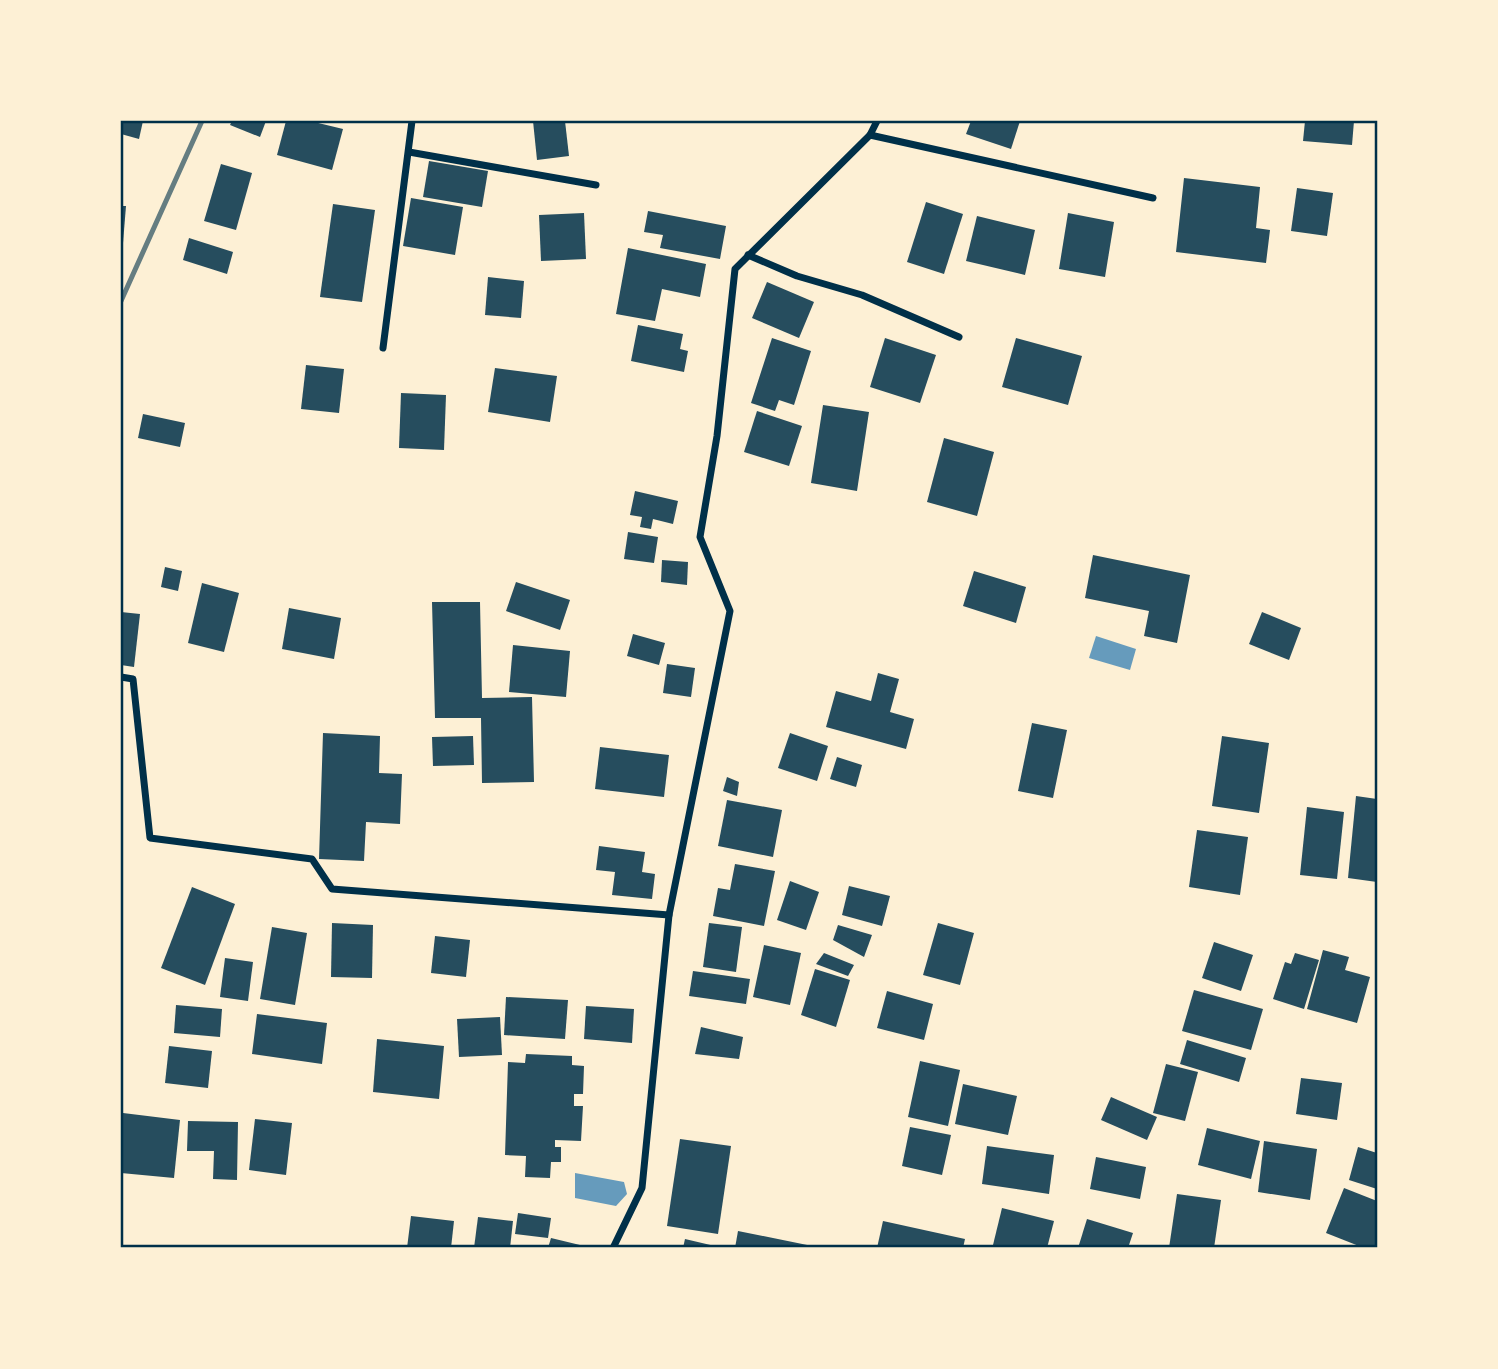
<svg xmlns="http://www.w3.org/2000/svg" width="1498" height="1369" viewBox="0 0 1498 1369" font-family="'Public Sans',sans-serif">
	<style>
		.water { fill: #669bbc }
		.building { fill: #264d5e }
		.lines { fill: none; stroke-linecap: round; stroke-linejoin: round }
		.minor { stroke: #003049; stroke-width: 7 }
		.rail { stroke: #657d81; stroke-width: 5 }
		.neatline { fill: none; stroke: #003049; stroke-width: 2.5 }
	</style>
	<rect width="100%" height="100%" fill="#fdf0d5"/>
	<g class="water">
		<path d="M1096,636l40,13 -6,21 -41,-12z"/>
		<path d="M575,1173l49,9 3,12 -11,12 -41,-8z"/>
	</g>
	<g class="building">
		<path d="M121,121h22l-4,18 -18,-5z"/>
		<path d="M232,121h34l-6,16 -30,-12z"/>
		<path d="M286,121h24l33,8 -11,41 -55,-15z"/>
		<path d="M533,121h32l4,35 -32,4z"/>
		<path d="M971,121h49l-9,28 -45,-15z"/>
		<path d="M1305,121h49l-2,24 -49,-4z"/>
		<path d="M429,161l59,10 -6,36 -59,-10z"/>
		<path d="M221,164l31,9 -16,57 -32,-9z"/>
		<path d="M1184,178l76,9 -4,41 14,2 -4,33 -90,-11z"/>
		<path d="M1297,188l36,5 -6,43 -36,-5z"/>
		<path d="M411,198l52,9 -8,48 -52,-9z"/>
		<path d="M926,202l37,12 -19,60 -37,-12z"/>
		<path d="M333,204l42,6 -13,92 -42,-5z"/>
		<path d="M121,206h5l-3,37h-2z"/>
		<path d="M648,211l78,15 -6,33 -60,-11 3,-13 -19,-3z"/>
		<path d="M584,213l2,46 -45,2 -2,-46z"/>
		<path d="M1068,213l46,9 -9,55 -46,-8z"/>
		<path d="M977,216l58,14 -10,45 -59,-14z"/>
		<path d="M189,238l44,14 -6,22 -44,-14z"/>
		<path d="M628,248l78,16 -6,33 -38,-8 -7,32 -39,-7z"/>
		<path d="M488,277l36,4 -3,37 -36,-3z"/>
		<path d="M767,282l47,20 -15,36 -47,-20z"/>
		<path d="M638,325l45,9 -3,15 8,2 -4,21 -53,-11z"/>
		<path d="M772,338l39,13 -17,54 -15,-5 -4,11 -24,-8z"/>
		<path d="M885,338l51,17 -16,48 -50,-16z"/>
		<path d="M1016,338l66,18 -14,49 -66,-18z"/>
		<path d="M306,365l38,4 -5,44 -38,-4z"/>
		<path d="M495,368l62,8 -7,46 -62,-10z"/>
		<path d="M401,393l45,2 -2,55 -45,-2z"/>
		<path d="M823,405l46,7 -12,79 -46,-8z"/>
		<path d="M757,411l45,15 -13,40 -45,-14z"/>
		<path d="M143,414l42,9 -5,24 -42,-9z"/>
		<path d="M944,438l50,14 -17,64 -50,-14z"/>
		<path d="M635,491l43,10 -5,23 -20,-5 -2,10 -11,-2 2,-10 -12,-2z"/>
		<path d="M628,532l30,5 -4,26 -30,-4z"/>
		<path d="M1093,555l97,20 -13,68 -33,-7 5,-25 -64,-13z"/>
		<path d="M662,560l26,2 -1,23 -26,-3z"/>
		<path d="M165,567l17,4 -4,20 -17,-4z"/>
		<path d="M974,571l52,16 -10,36 -53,-17z"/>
		<path d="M516,582l54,18 -10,30 -54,-19z"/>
		<path d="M202,583l37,10 -15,59 -36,-9z"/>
		<path d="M432,602h48l2,96 50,-1 2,85 -52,1 -1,-65h-46z"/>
		<path d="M289,608l52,10 -7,41 -52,-10z"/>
		<path d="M121,612l19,2 -6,53 -13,-2z"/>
		<path d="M1262,612l39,16 -12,32 -40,-16z"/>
		<path d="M633,634l32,9 -6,22 -32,-9z"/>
		<path d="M513,645l57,6 -4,46 -57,-5z"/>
		<path d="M667,664l28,4 -4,29 -28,-4z"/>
		<path d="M878,673l21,6 -9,33 24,7 -8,30 -80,-22 10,-36 35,10z"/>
		<path d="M1032,723l35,7 -14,68 -35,-7z"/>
		<path d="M323,733l57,3 -1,37 23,1 -2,50 -34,-2 -2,39 -45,-2z"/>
		<path d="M790,733l38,13 -11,35 -39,-13z"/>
		<path d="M473,736l1,29 -41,1 -1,-29z"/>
		<path d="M1222,736l47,7 -10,70 -47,-7z"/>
		<path d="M600,747l69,8 -5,42 -69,-8z"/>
		<path d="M837,757l25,8 -6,22 -26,-8z"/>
		<path d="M727,777l12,5 -2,14 -14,-5z"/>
		<path d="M1356,796l21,3v83l-29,-4z"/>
		<path d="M727,800l55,10 -9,47 -55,-11z"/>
		<path d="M1307,807l37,5 -7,67 -37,-4z"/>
		<path d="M1197,830l51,7 -8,58 -51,-8z"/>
		<path d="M599,846l46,6 -3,20 13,2 -3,25 -40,-4 3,-23 -19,-2z"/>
		<path d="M735,864l40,7 -11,55 -51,-10 5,-28 12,2z"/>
		<path d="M790,881l29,11 -13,38 -29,-10z"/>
		<path d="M849,886l41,10 -8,30 -40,-11z"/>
		<path d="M192,887l43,17 -30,81 -44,-17z"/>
		<path d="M332,923l41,2 -1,53 -41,-1z"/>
		<path d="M709,923l33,4 -6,45 -33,-5z"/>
		<path d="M938,923l36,10 -14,52 -37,-10z"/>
		<path d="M838,925l34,10 -8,22 -31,-17z"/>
		<path d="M272,927l35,6 -12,72 -35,-6z"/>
		<path d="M435,936l35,4 -4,37 -35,-4z"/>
		<path d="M1214,942l39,13 -12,36 -39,-13z"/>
		<path d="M764,945l37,8 -11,52 -37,-8z"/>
		<path d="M1323,950l26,7 -4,13 25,7 -13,46 -50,-14z"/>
		<path d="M824,953l30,12 -6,11 -32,-12z"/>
		<path d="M1295,953l24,7 -15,49 -31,-10 12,-37 6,2z"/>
		<path d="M225,958l28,4 -5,39 -28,-4z"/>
		<path d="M815,969l35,11 -14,47 -35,-12z"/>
		<path d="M693,971l57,8 -4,25 -57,-8z"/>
		<path d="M1194,990l69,19 -12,41 -69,-19z"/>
		<path d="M887,991l46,13 -9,36 -47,-12z"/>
		<path d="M506,997l62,3 -3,39 -61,-4z"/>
		<path d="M176,1005l46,4 -2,28 -46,-4z"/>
		<path d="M586,1006l48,3 -2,34 -48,-4z"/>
		<path d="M257,1014l70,9 -5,41 -70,-10z"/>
		<path d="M500,1017l2,38 -43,2 -2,-38z"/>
		<path d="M701,1027l42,10 -4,22 -44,-5z"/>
		<path d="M377,1039l67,7 -5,53 -66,-7z"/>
		<path d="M1187,1040l59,18 -7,24 -59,-18z"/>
		<path d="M169,1046l43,5 -4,37 -43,-5z"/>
		<path d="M526,1054l46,2v9l12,1 -1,28h-9v12h9l-2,35 -26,-1v7h6v15h-10l-1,16 -25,-1 1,-21 -21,-1 3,-93 17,1z"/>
		<path d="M920,1061l40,9 -12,56 -40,-9z"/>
		<path d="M1166,1064l32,8 -13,49 -32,-8z"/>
		<path d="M1301,1078l41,5 -5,37 -41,-6z"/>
		<path d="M963,1084l54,12 -9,39 -53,-11z"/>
		<path d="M1111,1097l46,20 -10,23 -46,-20z"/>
		<path d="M123,1113l57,7 -6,58 -53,-5z"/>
		<path d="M255,1119l37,4 -6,52 -37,-5z"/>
		<path d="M188,1121l50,1 -1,58 -24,-1 1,-28h-27z"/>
		<path d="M910,1127l41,8 -9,40 -40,-9z"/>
		<path d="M1207,1128l53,13 -9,38 -53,-14z"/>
		<path d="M680,1139l51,7 -13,88 -51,-8z"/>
		<path d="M1264,1141l53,8 -7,51 -52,-8z"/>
		<path d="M987,1146l67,9 -5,39 -67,-10z"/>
		<path d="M1358,1147l19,6v36l-28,-9z"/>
		<path d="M1096,1157l50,10 -6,32 -50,-10z"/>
		<path d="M1344,1188l33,13v47h-13l-38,-15z"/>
		<path d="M1177,1194l44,6 -7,48h-45z"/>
		<path d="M1002,1208l52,13 -7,27h-39l-15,-3z"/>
		<path d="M518,1213l33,5 -3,20 -33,-4z"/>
		<path d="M411,1216l43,5 -3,27h-44z"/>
		<path d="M478,1217l35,4 -3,27h-36z"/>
		<path d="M1087,1219l46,14 -5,15h-50z"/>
		<path d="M883,1221l82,18 -2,9h-86z"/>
		<path d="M738,1231l79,16v1h-82z"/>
		<path d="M551,1238l29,7 -1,3h-31z"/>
		<path d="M685,1239l34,8v1h-36z"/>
	</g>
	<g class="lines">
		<g class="minor">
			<path d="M877,121l-7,14 283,63"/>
			<path d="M409,152l187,33"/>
			<path d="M748,255l49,21 65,19 97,42"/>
			<path d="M383,348l29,-227"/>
			<path d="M121,677l12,2 17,159 162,21 20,30 337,26"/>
			<path d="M613,1248l29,-60 27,-273 61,-304 -30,-74 17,-101 18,-167 135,-134"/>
		</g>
		<path class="rail" d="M121,301l81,-180"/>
	</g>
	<rect width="1498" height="1369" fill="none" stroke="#fdf0d5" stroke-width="245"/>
	<rect x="122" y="122" width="1254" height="1124" class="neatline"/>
</svg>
